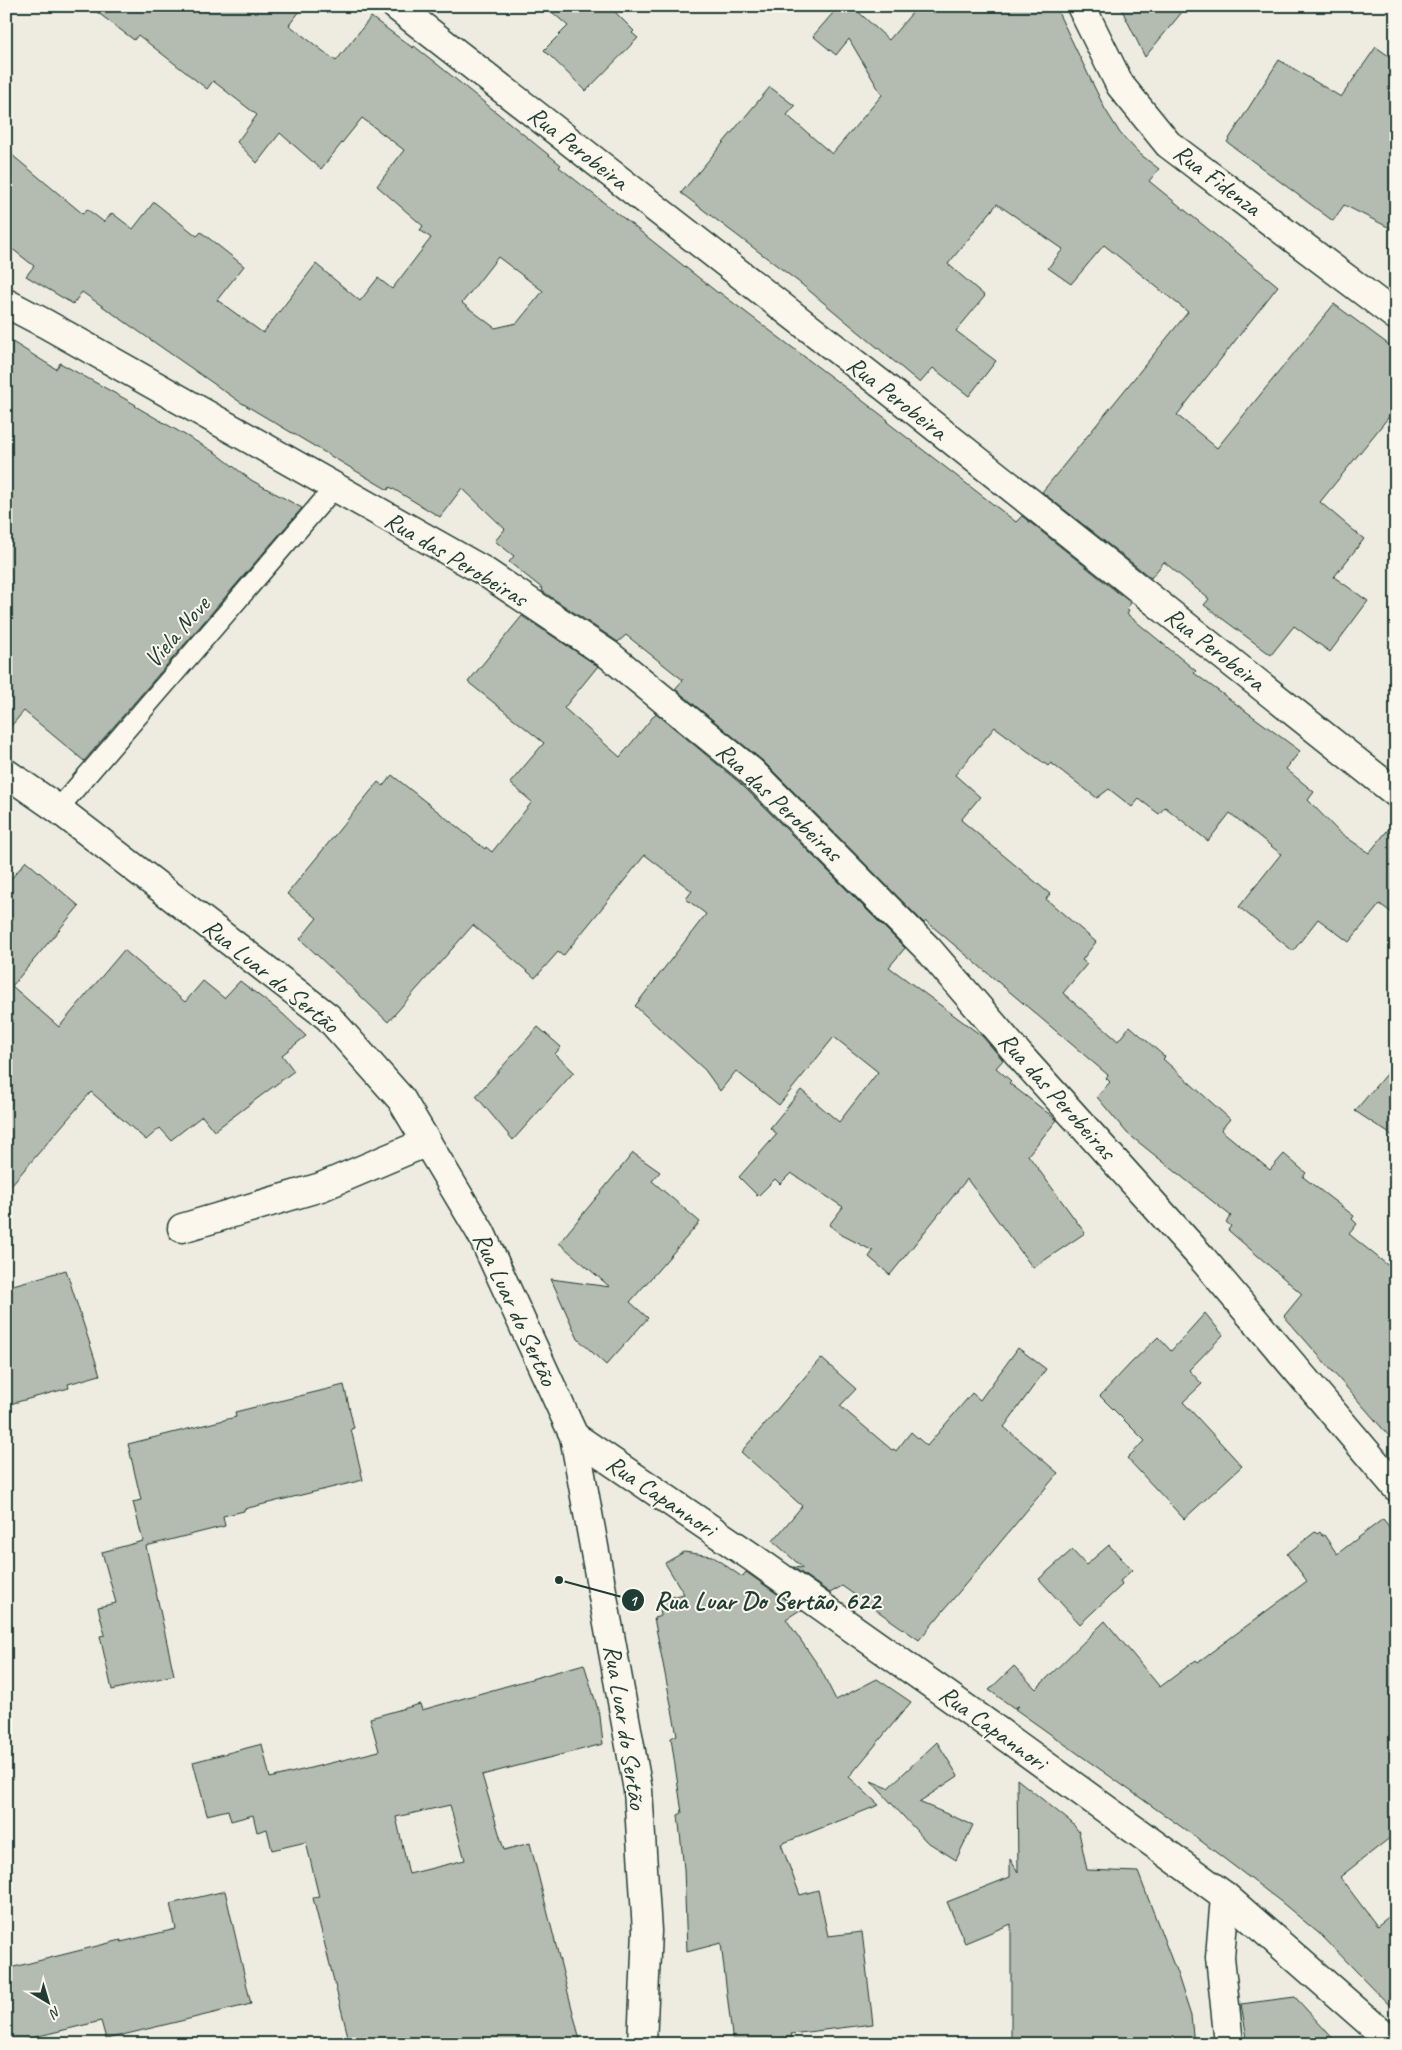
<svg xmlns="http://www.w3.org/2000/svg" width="1402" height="2050" viewBox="0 0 1402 2050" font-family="Caveat,sans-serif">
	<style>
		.building { fill: #b4bbb0; stroke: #1f3d34; fill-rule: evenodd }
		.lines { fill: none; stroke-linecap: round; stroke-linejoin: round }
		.lane-casing { stroke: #1f3d34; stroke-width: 22 }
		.street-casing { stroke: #1f3d34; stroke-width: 31 }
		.lane { stroke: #fbf7ec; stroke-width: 19 }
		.street { stroke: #fbf7ec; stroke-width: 28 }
		.labels { text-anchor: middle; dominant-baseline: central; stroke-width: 4; stroke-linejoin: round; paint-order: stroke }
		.street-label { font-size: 25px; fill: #1f3d34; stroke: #fbf7ec }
		.leader { fill: none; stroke: #1f3d34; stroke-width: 2 }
		.callout-dot { fill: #1f3d34; stroke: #fbf7ec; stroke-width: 2 }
		.mark-label { font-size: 15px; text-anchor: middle; font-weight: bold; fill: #fff }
		.callout-label { font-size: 26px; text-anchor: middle; font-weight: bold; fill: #1f3d34; stroke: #fbf7ec; stroke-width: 4; stroke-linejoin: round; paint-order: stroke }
	</style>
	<rect width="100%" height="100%" fill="#eeece1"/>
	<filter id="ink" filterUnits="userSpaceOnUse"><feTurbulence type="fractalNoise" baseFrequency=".02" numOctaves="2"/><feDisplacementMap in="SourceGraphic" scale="10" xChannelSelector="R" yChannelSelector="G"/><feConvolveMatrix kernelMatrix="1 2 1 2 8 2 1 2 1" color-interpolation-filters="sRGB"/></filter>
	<g filter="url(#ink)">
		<g class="building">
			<path d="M89,6h215l-15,19 47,36 35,-44 42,31 1,-2 23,18 124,101 -2,2 159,126 1,-1 169,128 -1,2 129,100 6,-6 109,87 -5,6 3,2 -2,3 69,57 -2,2 106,78 -14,18 28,23 -6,8 31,32 30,21 27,-33v96l-16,-12 -31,38 -31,-23 -25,32 -54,-44 42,-53 -51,-41 -22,28 -43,-34 -6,7 -20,-15 -7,8 -23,-18 -12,9 -46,-35 -3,3 -53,-39 -40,48 25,22 -19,23 89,74 -4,5 50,43 -14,18 5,4 -24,29 55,48 12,-15 35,31 -2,2 67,60 -9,11 49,40 14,-16 22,19 -3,4 51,39 -2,3 5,5 -8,10 47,38v172l-112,-128 18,-22 -74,-64 3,-4 -5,-4 5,-6 -104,-83 -30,-36 13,-15 -4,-4 2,-3 -182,-154 -2,2 -161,-162 -88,-72 8,-9 -57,-45 -8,7 -76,-51 1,-2 -34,-27 5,-6 -19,-15 10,-12 -43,-41 -22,29 -50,-30 -2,3 -148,-88 -158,-110 -9,12 -47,-28 8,-10 -28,-22v-94l77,64 4,-5 17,13 8,-9 21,16 21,-27 43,34 4,-4 43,34 -27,34 46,33 53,-69 44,37 18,-23 14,11 39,-51 -11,-8 3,-4 -46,-40 27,-36 -42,-32 -41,51 -41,-36 -23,30 -20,-21 20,-27 -44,-34 -6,8 -69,-54 -4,5zM498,257l45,34 -26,32 -22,5 -33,-25z"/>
			<path d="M545,6h64l25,25 -2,2 6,5 -52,53 -42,-41 24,-24z"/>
			<path d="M829,6h23l37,34 29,-34h137l50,103 15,24 20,21 19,15 -10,12 129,105 -101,129 40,33 117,-144 62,46v58l-76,94 44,37 -30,38 34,24 -38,51 -36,-26 -23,29 -67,-50 5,-6 -45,-37 -13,16 -109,-86 146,-180 -84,-67 -33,39 -23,-16 15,-19 -66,-45 -49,60 37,32 -29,35 40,30 -27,35 -36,-28 -13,15 -120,-100 -119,-90 89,-106 25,19 -8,9 45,39 50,-59 -33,-56 -13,16 -23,-19 20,-23z"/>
			<path d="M1120,6h67l-42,51z"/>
			<path d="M1376,47l20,14v170l-52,-26 -11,16 -106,-79 52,-82 62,37z"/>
			<path d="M6,338l50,31 4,-6 76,42 -1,1 81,47 35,27 51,28 -218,253 -60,-50 -18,21z"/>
			<path d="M522,616l76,50 -34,42 56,49 36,-44 85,71 164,164 -16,19 93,69 21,24 -7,8 15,13 -2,2 48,37 -29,35 57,78 -52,35 -66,-89 -77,96 -21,-18 4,-6 -31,-16 -13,-10 14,-18 -52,-34 -11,11 -5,-5 -17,17 -19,-19 38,-43 -7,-6 31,-38 38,32 39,-50 -44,-35 -55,68 -43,-34 -16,20 -15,-21 -70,-64 71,-92 -20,-15 6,-8 -47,-36 -82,101 -5,-4 -23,26 -62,-53 -85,97 -88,-83 17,-21 -30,-24 91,-112 5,4 9,-11 93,74 1,-2 6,5 40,-50 -22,-19 34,-40 -76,-61z"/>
			<path d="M26,861l53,45 -67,80 47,41 65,-77 61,52 18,-21 21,17 16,-17 43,33 23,22 -24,19 12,16 -80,60 -12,-15 -31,24 -11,-12 -14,12 -55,-48 -85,99v-306z"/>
			<path d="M538,1027l23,20 -6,7 19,18 -61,68 -37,-44z"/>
			<path d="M1396,1062v76l-41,-27z"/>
			<path d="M633,1153l27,19 -8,9 48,41 -70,80 18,16 -42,47 -28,-26 -27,-60 59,8 -51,-44z"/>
			<path d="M66,1270l34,105 -32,9 1,4 -63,17v-118z"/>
			<path d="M1205,1313l18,22 -34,35 13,14 -19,18 59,64 -58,53 -57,-61 18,-17 -45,-45 31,-33 27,-26 13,14z"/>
			<path d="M1018,1348l28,21 -42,58 54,46 -139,167 -77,-54 -12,7 -37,-26 10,1 -30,-27 29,-35 -61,-54 80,-94 35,31 -16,17 52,44 2,-1 2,2 15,-19 16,14 45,-53 8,7z"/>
			<path d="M344,1385l10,43 -3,1 12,51 -119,29v2l-21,5 2,10 -79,20 28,129 -62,15 -12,-54 5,-1 -7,-28 18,-4 -14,-51 41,-11 -10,-39 8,-2 -13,-56 108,-27 -1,-5z"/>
			<path d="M1383,1519l13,16v298l-56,44 37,49 19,-15v101l-74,-76 -42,-35 -83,-63 -182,-129 4,-3 -5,2 -25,-18 25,-24 22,23 69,-68 55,66 36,-27 2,2 109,-81 -20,-27 28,-22 2,2 3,-2 2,4 2,-1 13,19z"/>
			<path d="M1109,1545l23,25 -12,11 2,4 -42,39 -41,-45 33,-29 14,15z"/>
			<path d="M684,1552l28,4 30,21 4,-5 54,38 -14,9 34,49 16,32 41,-21 34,23 -62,75 30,28 -98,39 19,51 18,-5 10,46 34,-4 11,92 -82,10 1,3 -59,7 -12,-101 -34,9 -3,-83 -6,-54 4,-2 -11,-75 6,-3 -23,-117 7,-2 -2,-17 25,-5 -19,-31z"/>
			<path d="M584,1664l16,52 3,28 -121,31 22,75 26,-7 51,201h-231l-37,-146 6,-1 -13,-55 -34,8 -5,-21 -10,3 -4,-17 -22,6 -3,-11 -21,5 -14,-53 69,-18 8,34 109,-27 -9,-33 50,-14 2,6zM450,1805l15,55 -56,14 -13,-57z"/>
			<path d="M937,1742l21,34 -39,26 54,23 -17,35 -30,-19 -55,-60 17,7z"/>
			<path d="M1017,1779l55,44 7,9 8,38 51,2 40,104 13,40 3,28h-183v-120l-46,19 -18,-41 63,-25v-18l8,13z"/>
			<path d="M225,1891l26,113 -145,35 -5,-18 -95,23v-75l115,-29v2l55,-13 -6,-25z"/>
			<path d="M1295,1997l43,47h-90l-7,-40z"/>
		</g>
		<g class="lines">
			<defs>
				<path id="lane" d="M58,809l276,-321"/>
				<g id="street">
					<path d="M396,6l494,385 506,402"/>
					<path d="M1081,6l39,79 48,59 228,172"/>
					<path d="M6,303l40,21 436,246 127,85 143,117 177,178 91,106 182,202 194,229"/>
					<path d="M6,773l52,36 270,208 73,82 80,134 93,203 64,354 9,141 -5,113"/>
					<path d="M182,1228l139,-41 106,-45"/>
					<path d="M574,1436l178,121 243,172 166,120 64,47 169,148"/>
					<path d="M1225,1896l-5,61 9,87"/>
				</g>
			</defs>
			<use href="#lane" class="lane-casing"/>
			<use href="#street" class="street-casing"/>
			<use href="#lane" class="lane"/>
			<use href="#street" class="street"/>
		</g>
	</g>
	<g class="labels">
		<g class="street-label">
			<text transform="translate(578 148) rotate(38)">Rua Perobeira</text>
			<text transform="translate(1217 180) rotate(37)">Rua Fidenza</text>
			<text transform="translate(897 398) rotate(38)">Rua Perobeira</text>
			<text transform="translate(456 559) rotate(31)">Rua das Perobeiras</text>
			<text transform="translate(177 632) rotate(-49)">Viela Nove</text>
			<text transform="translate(1215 649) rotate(38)">Rua Perobeira</text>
			<text transform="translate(779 802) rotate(43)">Rua das Perobeiras</text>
			<text transform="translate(271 976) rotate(39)">Rua Luar do Sertão</text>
			<text transform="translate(1057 1096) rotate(48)">Rua das Perobeiras</text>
			<text transform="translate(515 1309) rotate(65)">Rua Luar do Sertão</text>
			<text transform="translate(661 1496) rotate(34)">Rua Capannori</text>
			<text transform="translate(625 1727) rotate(81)">Rua Luar do Sertão</text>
			<text transform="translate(993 1728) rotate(36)">Rua Capannori</text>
		</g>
	</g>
	<path class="leader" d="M559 1580L633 1600"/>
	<g class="callout-dot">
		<circle cx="559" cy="1580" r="5"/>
		<circle cx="633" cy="1600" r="12"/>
	</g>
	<g class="mark-label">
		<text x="633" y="1606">1</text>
	</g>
	<g class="callout-label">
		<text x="767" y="1609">Rua Luar Do Sertão, 622</text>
	</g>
	<rect width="1402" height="2050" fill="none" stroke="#fbf7ec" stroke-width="25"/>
	<rect x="12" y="12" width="1377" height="2025" fill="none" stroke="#1f3d34" stroke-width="2" filter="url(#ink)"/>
	<g transform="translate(48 2002) rotate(142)" stroke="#fbf7ec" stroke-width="4" paint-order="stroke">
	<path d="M0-4L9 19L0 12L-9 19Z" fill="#1f3d34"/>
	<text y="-8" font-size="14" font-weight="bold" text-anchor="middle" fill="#1f3d34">N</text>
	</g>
</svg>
